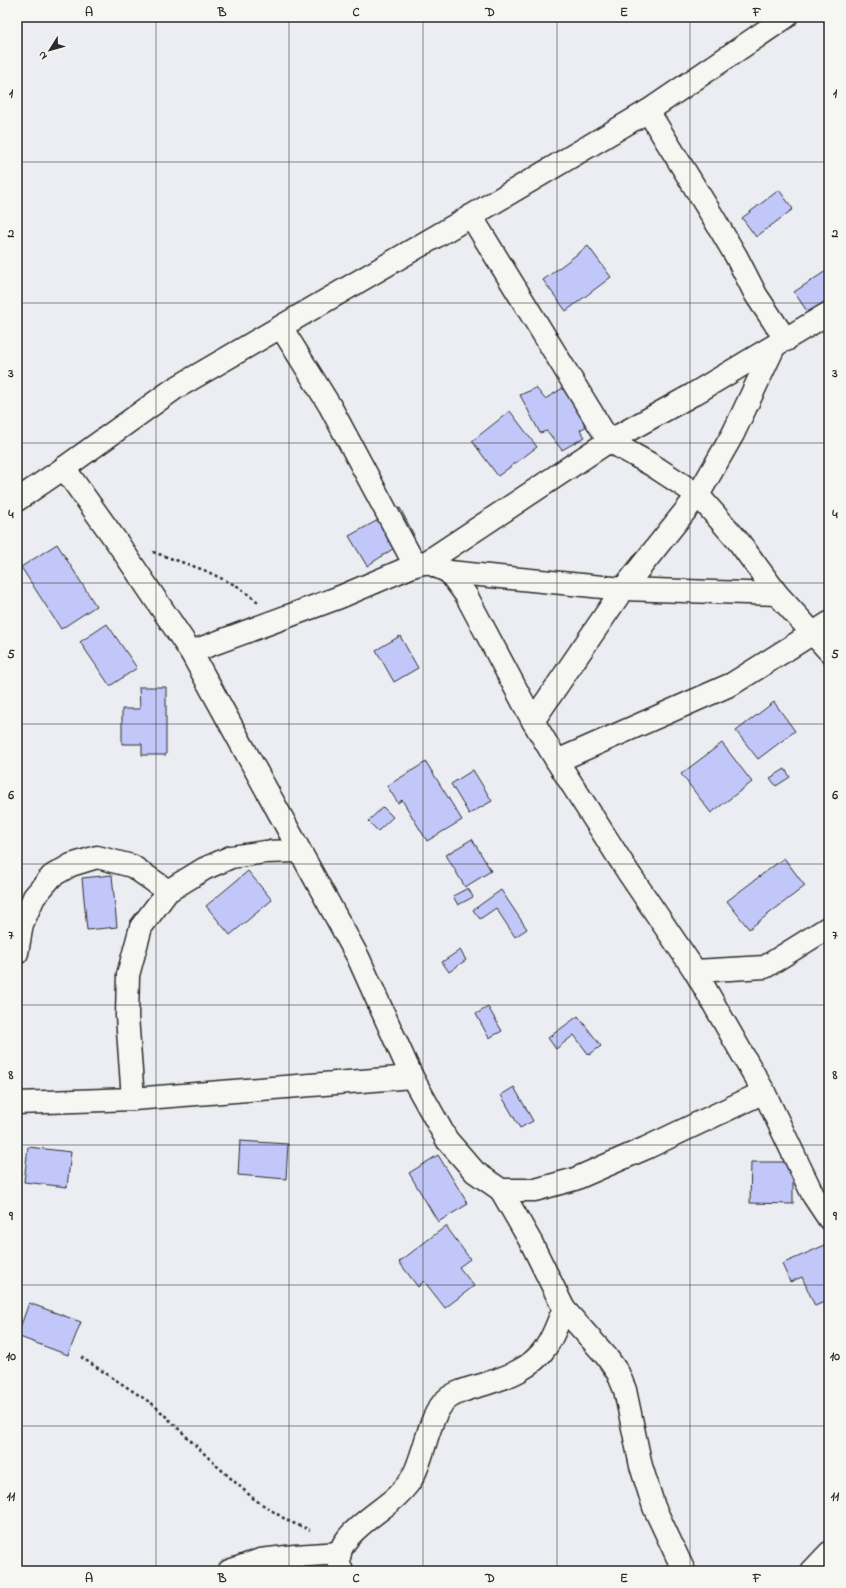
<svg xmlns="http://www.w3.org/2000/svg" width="846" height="1588" viewBox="0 0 846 1588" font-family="'Indie Flower',sans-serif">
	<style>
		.building { fill: #c1c8f9; stroke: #2b2b2b }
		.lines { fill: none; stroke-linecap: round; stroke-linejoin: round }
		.street-casing { stroke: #2b2b2b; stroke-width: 25 }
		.path { stroke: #2b2b2b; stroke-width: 2.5; stroke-dasharray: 3 3; stroke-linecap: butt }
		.street { stroke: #f6f6f2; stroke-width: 22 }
		.grid { fill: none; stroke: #2b2b2b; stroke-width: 1; stroke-opacity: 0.55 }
		.neatline { fill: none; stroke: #2b2b2b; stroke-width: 1.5 }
		.grid-label { font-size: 13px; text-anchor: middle; font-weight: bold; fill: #2b2b2b }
	</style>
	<rect width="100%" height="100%" fill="#ebedf3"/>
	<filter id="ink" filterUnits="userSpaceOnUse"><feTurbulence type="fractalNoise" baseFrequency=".025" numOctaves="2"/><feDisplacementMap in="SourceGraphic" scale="8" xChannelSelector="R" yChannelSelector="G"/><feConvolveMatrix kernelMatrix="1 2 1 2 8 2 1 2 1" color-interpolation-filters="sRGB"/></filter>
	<g filter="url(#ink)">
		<g class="building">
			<path d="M779,190l14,19 -37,28 -14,-19z"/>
			<path d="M588,246l23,31 -45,34 -23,-31z"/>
			<path d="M829,269v41l-16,10 -19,-28z"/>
			<path d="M579,378l25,38 -24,14 5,7 -23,13 -15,-19 -7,2 -20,-38 16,-7 9,11z"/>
			<path d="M510,411l27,36 -39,29 -26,-35z"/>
			<path d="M400,508l14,27 -47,31 -18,-30z"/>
			<path d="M57,544l39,62 -35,23 -40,-62z"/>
			<path d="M107,624l30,44 -27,18 -30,-44z"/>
			<path d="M400,636l18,32 -24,14 -18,-32z"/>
			<path d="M139,687h27v68h-24v-11h-20v-35h18z"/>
			<path d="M774,702l21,29 -37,28 -22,-28z"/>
			<path d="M722,743l30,39 -41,31 -30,-39z"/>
			<path d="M426,762l36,58 -35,21 -25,-41 -4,3 -11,-17z"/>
			<path d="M785,769l5,8 -14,9 -6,-8z"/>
			<path d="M473,770l19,31 -23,13 -18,-30z"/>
			<path d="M383,807l10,10 -15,14 -10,-10z"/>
			<path d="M472,839l19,32 -26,16 -19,-32z"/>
			<path d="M784,858l21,28 -56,43 -22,-28z"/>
			<path d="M248,871l24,29 -42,35 -24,-29z"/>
			<path d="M112,875l5,52 -30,3 -5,-52z"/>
			<path d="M468,888l5,9 -15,8 -5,-9z"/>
			<path d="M501,890l26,39 -12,8 -19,-29 -16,11 -7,-9z"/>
			<path d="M460,950l6,10 -17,12 -7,-10z"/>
			<path d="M488,1007l14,24 -13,7 -13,-24z"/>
			<path d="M578,1016l23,30 -12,9 -15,-20 -18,14 -8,-11z"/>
			<path d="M514,1087l19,34 -13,7 -19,-33z"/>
			<path d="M240,1141l48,3 -2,35 -48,-4z"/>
			<path d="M28,1147l43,5 -4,35 -43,-5z"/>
			<path d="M438,1155l30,49 -30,18 -29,-49z"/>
			<path d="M751,1162h42v42l-43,-1z"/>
			<path d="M446,1226l24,33 -11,8 15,19 -29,22 -21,-27 -6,6 -19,-25z"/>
			<path d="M825,1245l4,8v47l-14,6 -13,-29 -12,5 -8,-18z"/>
			<path d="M29,1303l52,19 -13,33 -51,-19z"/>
		</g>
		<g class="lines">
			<defs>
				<g id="street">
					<path d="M648,111l65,106 23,39 20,39 30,45"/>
					<path d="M471,216l138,225 43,24 46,30 41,47 38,52 52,57"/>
					<path d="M281,327l49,79 85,159"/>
					<path d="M64,468l53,74 74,110 167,305 54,120 35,63 28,32 26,18h34l40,-11 71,-31 118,-56"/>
					<path d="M17,500l47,-32 110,-79 297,-173 177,-105 138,-94"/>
					<path d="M427,562l182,-121 83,-46 137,-82"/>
					<path d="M449,572l174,17 154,5"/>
					<path d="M191,652l149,-55 75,-32 12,-3 22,10 17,23 67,126 24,40 71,111 67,99 69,121 49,103 16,24"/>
					<path d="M533,721l90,-132 75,-94 35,-61 41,-87"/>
					<path d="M557,761l175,-77 97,-61"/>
					<path d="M17,953l5,-29 12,-27 18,-21 19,-11 26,-8 35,9 36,25"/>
					<path d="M695,971l70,-4 64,-40"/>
					<path d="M133,1099l-6,-83 1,-41 13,-48 27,-36 36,-22 27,-12 34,-5 34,-1"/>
					<path d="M17,1103l116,-4 279,-22"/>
					<path d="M501,1190l31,54 32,65 42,47 12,17 7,17 16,76 13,41 30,64"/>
					<path d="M229,1571l31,-11 35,-4 45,-3"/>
					<path d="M342,1571c-17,-30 38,-58 55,-75 5,-5 12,-12 15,-18 13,-22 16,-62 34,-78 10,-9 26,-12 39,-16 23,-7 47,-16 61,-37 8,-11 12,-26 18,-38"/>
					<path d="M812,1571l17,-18"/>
				</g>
			</defs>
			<use href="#street" class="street-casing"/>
			<g class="path">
				<path d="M153,552l51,18 35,17 19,15"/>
				<path d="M81,1357l73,48 63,61 37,33 34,22 22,9"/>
			</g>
			<use href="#street" class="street"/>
		</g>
	</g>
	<path class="grid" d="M156,17v1554M289,17v1554M423,17v1554M557,17v1554M690,17v1554M17,162h812M17,303h812M17,443h812M17,583h812M17,724h812M17,864h812M17,1005h812M17,1145h812M17,1285h812M17,1426h812"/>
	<rect width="846" height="1588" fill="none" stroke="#f6f6f2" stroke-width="44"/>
	<g transform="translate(50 50) rotate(233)" stroke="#f6f6f2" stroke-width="3" paint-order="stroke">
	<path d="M0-3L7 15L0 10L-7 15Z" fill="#2b2b2b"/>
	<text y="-6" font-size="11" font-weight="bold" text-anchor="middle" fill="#2b2b2b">N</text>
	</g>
	<rect x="22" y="22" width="802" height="1544" class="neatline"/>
	<g class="grid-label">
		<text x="89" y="16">A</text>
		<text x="222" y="16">B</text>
		<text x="356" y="16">C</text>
		<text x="490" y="16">D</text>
		<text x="624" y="16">E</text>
		<text x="757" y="16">F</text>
		<text x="11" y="97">1</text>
		<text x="835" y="97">1</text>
		<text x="11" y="237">2</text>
		<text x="835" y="237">2</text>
		<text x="11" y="377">3</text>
		<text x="835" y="377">3</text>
		<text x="11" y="518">4</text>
		<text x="835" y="518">4</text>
		<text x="11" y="658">5</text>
		<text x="835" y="658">5</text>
		<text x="11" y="799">6</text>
		<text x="835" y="799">6</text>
		<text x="11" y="939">7</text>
		<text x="835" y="939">7</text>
		<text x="11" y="1079">8</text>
		<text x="835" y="1079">8</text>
		<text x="11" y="1220">9</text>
		<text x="835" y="1220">9</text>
		<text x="11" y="1360">10</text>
		<text x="835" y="1360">10</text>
		<text x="11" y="1500">11</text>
		<text x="835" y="1500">11</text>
		<text x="89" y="1582">A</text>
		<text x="222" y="1582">B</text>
		<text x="356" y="1582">C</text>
		<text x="490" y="1582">D</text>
		<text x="624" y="1582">E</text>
		<text x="757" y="1582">F</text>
	</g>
</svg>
